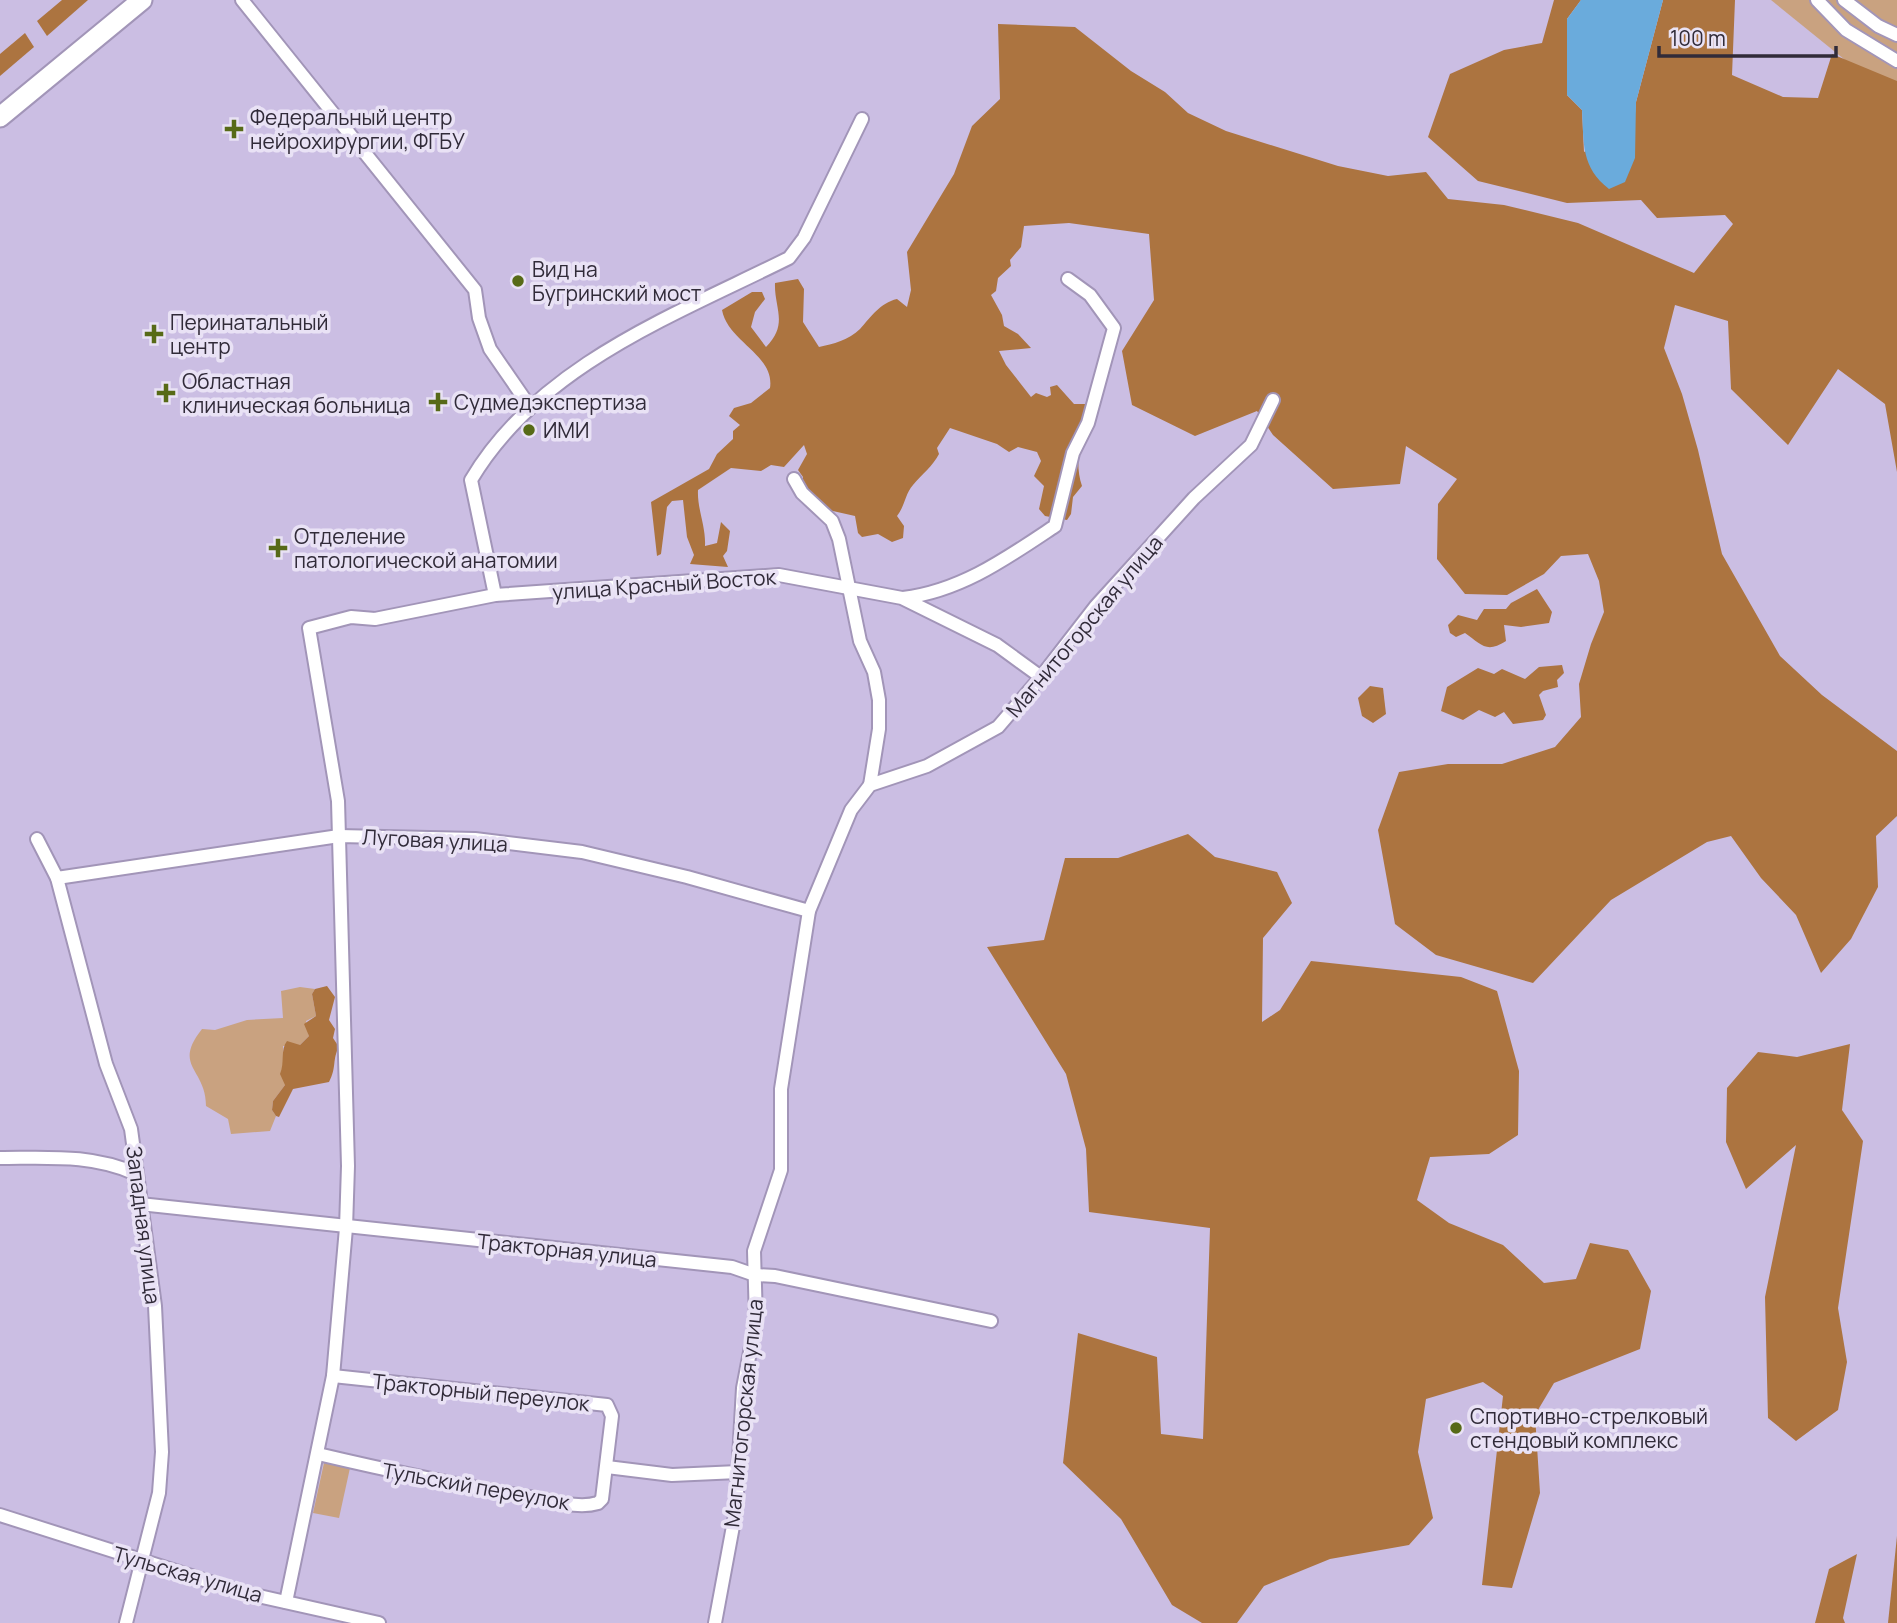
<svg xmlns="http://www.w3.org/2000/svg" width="1897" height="1623" viewBox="0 0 1897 1623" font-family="Manrope,sans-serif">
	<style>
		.green { fill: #c9a280 }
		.forest { fill: #ac7440 }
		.water { fill: #6aabdc }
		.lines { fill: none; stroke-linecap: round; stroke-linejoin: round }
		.minor-casing { stroke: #a295b8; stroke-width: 16 }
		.primary-casing { stroke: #a295b8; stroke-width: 23 }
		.minor { stroke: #fff; stroke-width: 12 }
		.primary { stroke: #fff; stroke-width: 19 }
		.poi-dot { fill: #576a17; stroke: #e9e2f5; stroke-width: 2.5 }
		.labels { text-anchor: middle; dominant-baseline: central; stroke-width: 7; stroke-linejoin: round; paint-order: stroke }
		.poi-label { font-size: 21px; fill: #312b39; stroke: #e9e2f5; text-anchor: start }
		.street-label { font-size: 21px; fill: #312b39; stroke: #e9e2f5 }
	</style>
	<rect width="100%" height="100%" fill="#cbbee3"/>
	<g class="green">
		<path d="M1771,0h126v102z"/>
		<path d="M300,987l15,2 -3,5 4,22 -10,5 3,15 -9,9 -17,1 2,39 -12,16 -1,9 4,6 -6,15 -39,3 -3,-15 -22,-13c0,-38 -34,-39 -4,-77l13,1 32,-10 36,-2 -2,-27z"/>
		<path d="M324,1463l26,5 -11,50 -26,-5z"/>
	</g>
	<g class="forest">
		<path d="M62,0h26l-41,36 -10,-15z"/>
		<path d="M1554,0h27l-14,19v76l15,15 2,42 50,-27 2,-23 27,-102h72l-3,75 51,22 35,1 14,-44 65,27v391l-12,-68 -47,-35 -50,76 -57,-56 -3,-68 -53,-16 -11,43 18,46 16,56 24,104 58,102 42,39 75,56v65l-21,20 2,51 -27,52 -30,34 -25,-58 -35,-37 -30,-42 -24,6 -96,58 -78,83 -97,-28 -41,-31 -17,-94 21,-58 49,-8h54l53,-17 26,-30 -2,-33 12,-40 13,-32 -5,-31 -11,-27 -27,2 -17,18 -37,21 -42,-1 -28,-35 1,-55 19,-25 -51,-33 -6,38 -67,5 -60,-54 -16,-24 -62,25 -63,-31 -10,-54 32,-51 -5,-66 -80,-11 -45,3 -3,21 -11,13 1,6 -13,12 -2,13 -5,4 11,20 2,11 14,8 13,14 -32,3 7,14 25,32 5,-4 11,4 4,-2 -1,-8 7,-2 17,19h13c-4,28 -14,56 -5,82l-9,11 -2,17 -4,6 -22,-4 -6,-7 5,-23 -10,-10 7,-15 -4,-9 -19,-5 -9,5 -12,-8 -47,-16 -13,20 2,6c-6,12 -17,20 -26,31 -8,9 -8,21 -16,31l7,10 -1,12 -11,4 -14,-8 -16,3 -4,-4 -3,-17 -31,-7 -22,-23 1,-9 -5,-7 9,-16 -3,-9 -20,22 -13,-2 -10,6 -30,-3 -33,22c-1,19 8,36 7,56l12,-3 4,-21 9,9 -3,20 -4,5 5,11 -38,-3 4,-9 -7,-18 -4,-37 -11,1 -5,6 -6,47 -4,2 -6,-54 58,-33 8,-15 16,-15v-8l7,-6 -11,-9 5,-8 17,-5 19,-15c5,-33 -42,-46 -48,-78l30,-18h10l3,7 -10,13 -4,15 15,20c23,-23 8,-39 9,-64l23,-4 6,10 -1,33 16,25c14,-3 30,-7 41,-18 11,-12 20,-26 37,-30l10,8 4,-17 -4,-38 47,-78 18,-48 28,-27 -2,-75 77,3 56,44 34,21 23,21 38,18 112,35 50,10 38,-4 22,27 56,6 74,18 116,50 39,-49 -8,-9 -68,3 -16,-18 -74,3 -89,-22 -50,-44 22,-63 54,-24 38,-7z"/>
		<path d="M25,33l9,14 -34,29v-22z"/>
		<path d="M1537,589l15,23 -3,11 -28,4 -17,-2 2,16c-20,13 -25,3 -41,-8l-9,4 -6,-4 -2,-8 10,-10 19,5 7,-11h22l5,-6z"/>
		<path d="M1562,665l2,8 -7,7 1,7 -15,4 -4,4 7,20 -3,5 -30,4 -9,-12 -9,5 -16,-7 -16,10 -22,-9 6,-24 31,-19 16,6 8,-5 23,10 14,-12z"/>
		<path d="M1370,686l13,2 3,26 -13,9 -11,-7 -4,-18z"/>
		<path d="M1188,834l27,23 62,15 15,31 -29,35 -1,84 18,-12 31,-49 150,16 36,14 22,80 -1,64 -29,19 -59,3 -13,43 32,23 54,22 41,38 32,-4 14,-36 38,7 23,41 -11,58 -86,34 -19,32 5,78 -28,95 -30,-3 21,-189 -20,-14 -57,17 -8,53 15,66 -24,27 -79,14 -66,27 -27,37h-35l-30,-18 -51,-86 -58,-56 15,-130 79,24 4,77 42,5 7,-211 -121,-16 -3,-63 -20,-75 -79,-127 57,-7 21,-82h53z"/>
		<path d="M327,986l8,11 -6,23 6,9 -2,9 6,9c-7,12 -2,20 -10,35l-36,7 -14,28 -3,-1 -4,-6 1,-9 12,-16 -5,-11c5,-11 0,-24 7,-33l13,4 9,-9 -5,-12 12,-8 -4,-22 3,-5z"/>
		<path d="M1850,1044l-8,66 21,31 -25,167 9,54 -9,48 -42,31 -28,-23 -3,-121 31,-152 -50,44 -20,-47 1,-54 31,-36 39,5z"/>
		<path d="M1897,1536v87h-9z"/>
		<path d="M1857,1554l-14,64 2,5h-30l14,-54z"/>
	</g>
	<path class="water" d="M1581,0h82l-27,102 -1,56 -10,24 -16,7c-28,-22 -25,-45 -27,-79l-15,-15v-76z"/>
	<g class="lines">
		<defs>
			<g id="minor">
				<path d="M242,0l233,290 4,28 11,31 40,58"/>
				<path d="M1817,0l29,30 51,31"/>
				<path d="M1844,0l34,26 19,9"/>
				<path d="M794,479l8,14 30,28 7,18 21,102 14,31 5,28v29l-9,56"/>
				<path d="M495,595l-24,-115c68,-115 204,-165 318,-222l15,-20 58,-119"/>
				<path d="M903,598c58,-7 104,-40 152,-72l18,-73 15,-30 26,-95 -24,-33 -22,-16"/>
				<path d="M37,839l20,39 49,186 25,65 24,177 7,146 -3,41 -33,130"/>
				<path d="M57,878l282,-42 136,3 107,13 105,25 122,34"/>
				<path d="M0,1158c47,0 93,-4 136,16"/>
				<path d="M140,1204l592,63 23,8 20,1 216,45"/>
				<path d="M318,1454c72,17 143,32 217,44 19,3 44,11 63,5l4,-4 10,-83 -5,-11 -274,-29"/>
				<path d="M607,1467l65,8 66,-3"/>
				<path d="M0,1515l245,78 134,30"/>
				<path d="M286,1602l47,-226 13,-148 2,-62 -10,-365 -29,-173 42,-11 24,2 120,-24 284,-20 123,23 95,47 44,32"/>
				<path d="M715,1623l21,-113 7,-122 13,-67 -2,-70 27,-81v-81l28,-178 42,-101 19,-25 57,-19 71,-39 43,-50 55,-71 98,-108 57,-53 22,-45"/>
			</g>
			<path id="primary" d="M0,117l142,-117"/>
		</defs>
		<use href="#minor" class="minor-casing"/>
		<use href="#primary" class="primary-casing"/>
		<use href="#minor" class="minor"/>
		<use href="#primary" class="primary"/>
	</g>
	<g class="poi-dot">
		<path d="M230.5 118.5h7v7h7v7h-7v7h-7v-7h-7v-7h7z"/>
		<circle cx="518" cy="281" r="7"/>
		<path d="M150.5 323.5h7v7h7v7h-7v7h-7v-7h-7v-7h7z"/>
		<path d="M162.5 382.5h7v7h7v7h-7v7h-7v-7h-7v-7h7z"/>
		<path d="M434.5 391.5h7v7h7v7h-7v7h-7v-7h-7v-7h7z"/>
		<circle cx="529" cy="430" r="7"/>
		<path d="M274.5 537.5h7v7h7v7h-7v7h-7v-7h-7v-7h7z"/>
		<circle cx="1456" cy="1428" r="7"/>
	</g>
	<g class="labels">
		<g class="poi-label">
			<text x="250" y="117">Федеральный центр<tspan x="250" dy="24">нейрохирургии, ФГБУ</tspan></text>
			<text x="532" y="269">Вид на<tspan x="532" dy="24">Бугринский мост</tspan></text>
			<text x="170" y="322">Перинатальный<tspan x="170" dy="24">центр</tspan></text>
			<text x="182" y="381">Областная<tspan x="182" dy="24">клиническая больница</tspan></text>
			<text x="454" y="402">Судмедэкспертиза</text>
			<text x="543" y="430">ИМИ</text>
			<text x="294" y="536">Отделение<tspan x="294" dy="24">патологической анатомии</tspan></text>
			<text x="1470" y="1416">Спортивно-стрелковый<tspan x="1470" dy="24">стендовый комплекс</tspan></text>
		</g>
		<g class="street-label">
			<text transform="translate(664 584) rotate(-4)">улица Красный Восток</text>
			<text transform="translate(1084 626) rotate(-50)">Магнитогорская улица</text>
			<text transform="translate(435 840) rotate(3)">Луговая улица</text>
			<text transform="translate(144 1225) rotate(83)">Западная улица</text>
			<text transform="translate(567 1250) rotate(6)">Тракторная улица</text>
			<text transform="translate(481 1392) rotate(6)">Тракторный переулок</text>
			<text transform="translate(743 1413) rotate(-84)">Магнитогорская улица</text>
			<text transform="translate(476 1486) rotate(10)">Тульский переулок</text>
			<text transform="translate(188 1574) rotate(16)">Тульская улица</text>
		</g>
	</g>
	<path d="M1659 46v10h177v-10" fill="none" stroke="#312b39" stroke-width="3.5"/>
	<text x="1670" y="46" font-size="21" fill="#312b39" stroke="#e9e2f5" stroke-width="5" paint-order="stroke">100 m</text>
</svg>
